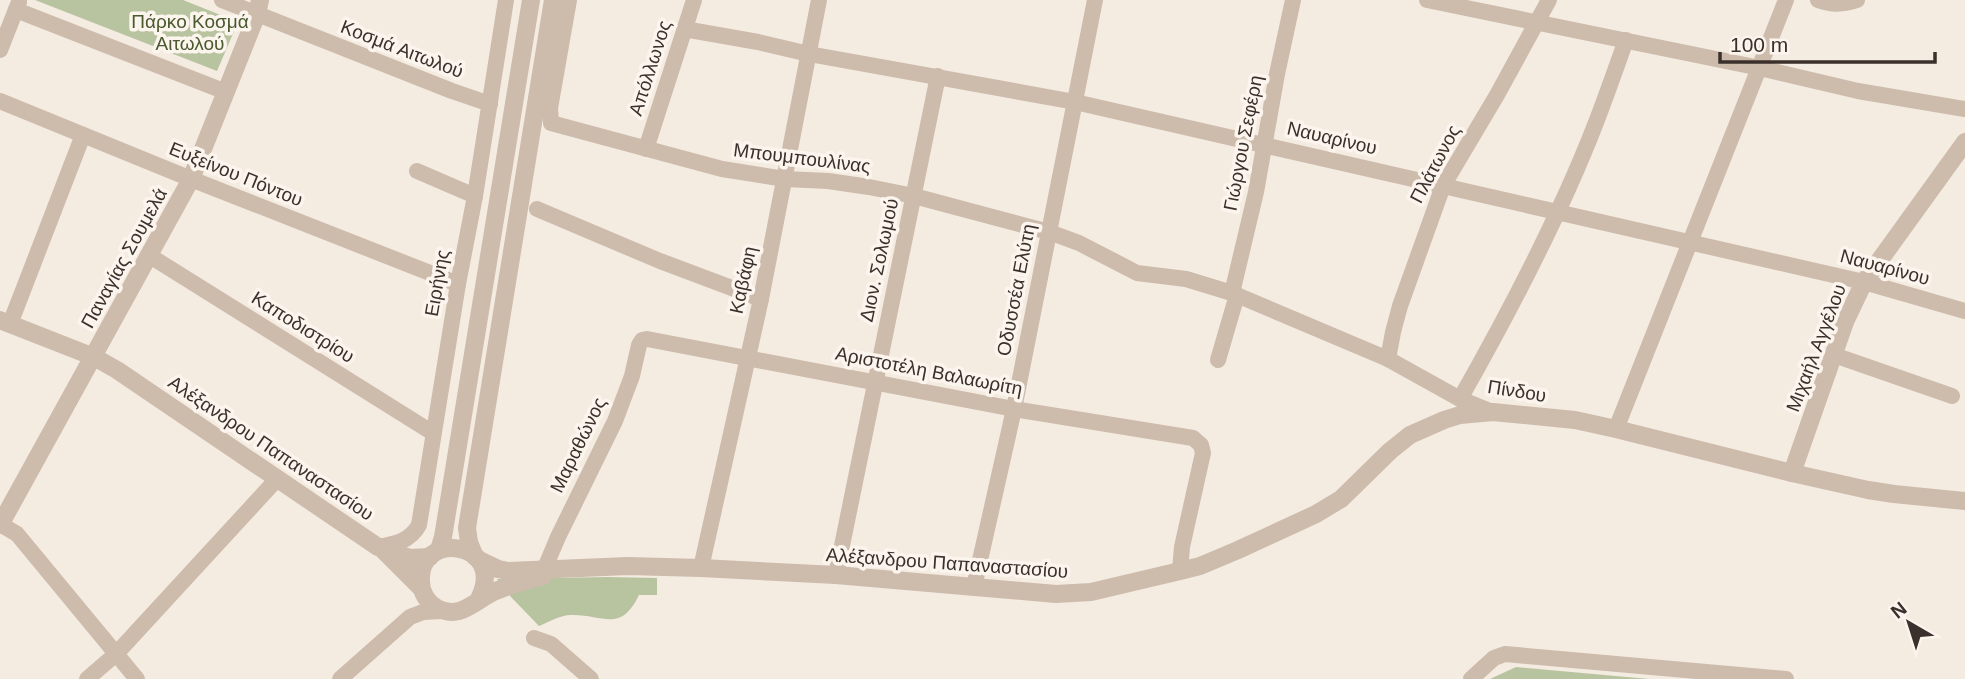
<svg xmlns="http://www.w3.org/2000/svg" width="1965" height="679" viewBox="0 0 1965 679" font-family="Helvetica,sans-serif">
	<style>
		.green { fill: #b8c4a0 }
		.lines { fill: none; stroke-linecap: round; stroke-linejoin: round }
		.minor { stroke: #cdbbac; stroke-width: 16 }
		.tertiary { stroke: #cdbbac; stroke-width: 18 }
		.labels { text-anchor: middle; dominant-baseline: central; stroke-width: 7; stroke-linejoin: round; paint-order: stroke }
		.park-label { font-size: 19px; fill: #4a5a2e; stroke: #fbf5ee }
		.street-label { font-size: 19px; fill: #3b302b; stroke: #fbf5ee }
	</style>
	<rect width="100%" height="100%" fill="#f4ebe1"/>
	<g class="green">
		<path d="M35,0h148l55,22 -21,49z"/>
		<path d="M607,577l50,1v17h-18c-19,39 -36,19 -68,20 -11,0 -22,7 -32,11l-28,-29 -14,-18z"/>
		<path d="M1516,667l133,12h-159z"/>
	</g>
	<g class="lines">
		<g class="minor">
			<path d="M222,0l230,91 38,13"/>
			<path d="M569,0l-19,108 1,15 171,46 63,10 43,2 41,6 45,9 135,36 30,11 58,30 49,6 46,14 156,66 72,40 32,13"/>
			<path d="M1427,0l333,68 98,23 107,18"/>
			<path d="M1818,0c13,5 25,5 39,0"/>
			<path d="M16,10l210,82"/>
			<path d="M684,29l74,13 51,12 266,48 789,180 101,29"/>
			<path d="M0,50l19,-48"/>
			<path d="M0,101l191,78 267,105"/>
			<path d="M646,149l48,-149"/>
			<path d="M417,171l58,25"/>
			<path d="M537,209l123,52 101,38"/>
			<path d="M150,256l283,177"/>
			<path d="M1232,293l24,-101 21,-118 16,-74"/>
			<path d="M10,324l73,-189"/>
			<path d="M1834,355l118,41"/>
			<path d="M1388,359l5,-27 7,-26 43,-120 54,-91 52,-95"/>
			<path d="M1218,360l19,-65"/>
			<path d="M1460,399c50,-88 98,-179 135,-274 11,-28 21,-57 31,-85"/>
			<path d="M1616,429l170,-429"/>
			<path d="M0,524l17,10 120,145"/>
			<path d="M378,547c18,-3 32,-6 41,-22l39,-241 17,-88 31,-196"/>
			<path d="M701,568l60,-269 58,-299"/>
			<path d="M544,570l14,-33 57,-116 17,-45 7,-31 3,-5 5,-1 367,70 179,29 8,7 2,8 -21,94 -2,24"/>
			<path d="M836,575l102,-499"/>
			<path d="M974,587l40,-178 81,-409"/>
			<path d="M534,638l17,6 40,35"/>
			<path d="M87,679l29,-25 162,-176"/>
			<path d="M340,679l70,-62 13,-5 19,-1"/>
			<path d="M1471,679l23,-21 11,-4 281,25"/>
		</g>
		<g class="tertiary">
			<path d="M0,320l94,37 23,13 261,177 32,11 20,-1"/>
			<path d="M1792,473l53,-151 19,-40 101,-140"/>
			<path d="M0,525l191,-346 66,-165 3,-14"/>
			<path d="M439,550l4,-13 88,-537"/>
			<path d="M384,551l37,37"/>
			<path d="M475,557l-6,-15 -2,-14 86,-528"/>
			<path d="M479,560l19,9 10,2 120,-5 73,2 135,7 220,19 35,-2 89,-21 20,-5 38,-16 78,-36 25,-15 49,-48 20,-16 34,-15 16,-5 33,-3 82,8 41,9 176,44 76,17 26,4 71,7"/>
			<path d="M479,599c29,-58 -62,-70 -58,-17 0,11 7,21 16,26 24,13 39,-9 59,-17 15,-7 31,-10 47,-15"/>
		</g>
	</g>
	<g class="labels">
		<g class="park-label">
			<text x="190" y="21">Πάρκο Κοσμά<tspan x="190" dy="22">Αιτωλού</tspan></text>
		</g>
		<g class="street-label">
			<text transform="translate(402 49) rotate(21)">Κοσμά Αιτωλού</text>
			<text transform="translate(650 68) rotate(-72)">Απόλλωνος</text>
			<text transform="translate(1332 138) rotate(13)">Ναυαρίνου</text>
			<text transform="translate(1243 143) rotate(-79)">Γιώργου Σεφέρη</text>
			<text transform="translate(802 158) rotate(7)">Μπουμπουλίνας</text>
			<text transform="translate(1435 164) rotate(-62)">Πλάτωνος</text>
			<text transform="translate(236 174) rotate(22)">Ευξείνου Πόντου</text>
			<text transform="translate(124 258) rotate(-61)">Παναγίας Σουμελά</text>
			<text transform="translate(879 260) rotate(-78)">Διον. Σολωμού</text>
			<text transform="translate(1885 267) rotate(15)">Ναυαρίνου</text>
			<text transform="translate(743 280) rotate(-78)">Καβάφη</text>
			<text transform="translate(437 283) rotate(-80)">Ειρήνης</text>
			<text transform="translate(1016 290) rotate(-79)">Οδυσσέα Ελύτη</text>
			<text transform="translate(303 327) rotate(32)">Καποδιστρίου</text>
			<text transform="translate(1816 348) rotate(-69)">Μιχαήλ Αγγέλου</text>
			<text transform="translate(929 371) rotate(11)">Αριστοτέλη Βαλαωρίτη</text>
			<text transform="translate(1517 391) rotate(9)">Πίνδου</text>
			<text transform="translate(578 445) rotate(-64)">Μαραθώνος</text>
			<text transform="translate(271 448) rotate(34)">Αλέξανδρου Παπαναστασίου</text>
			<text transform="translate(947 563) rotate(4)">Αλέξανδρου Παπαναστασίου</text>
		</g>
	</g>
	<g transform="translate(1909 623) rotate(321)" stroke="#fbf5ee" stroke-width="5" paint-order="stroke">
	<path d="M0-5L12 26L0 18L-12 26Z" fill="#3b302b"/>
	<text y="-10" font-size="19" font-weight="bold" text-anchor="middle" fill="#3b302b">N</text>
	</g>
	<path d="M1720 52v10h215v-10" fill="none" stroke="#3b302b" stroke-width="3.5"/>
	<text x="1730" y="52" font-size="21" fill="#3b302b" stroke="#fbf5ee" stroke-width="5" paint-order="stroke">100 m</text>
</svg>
